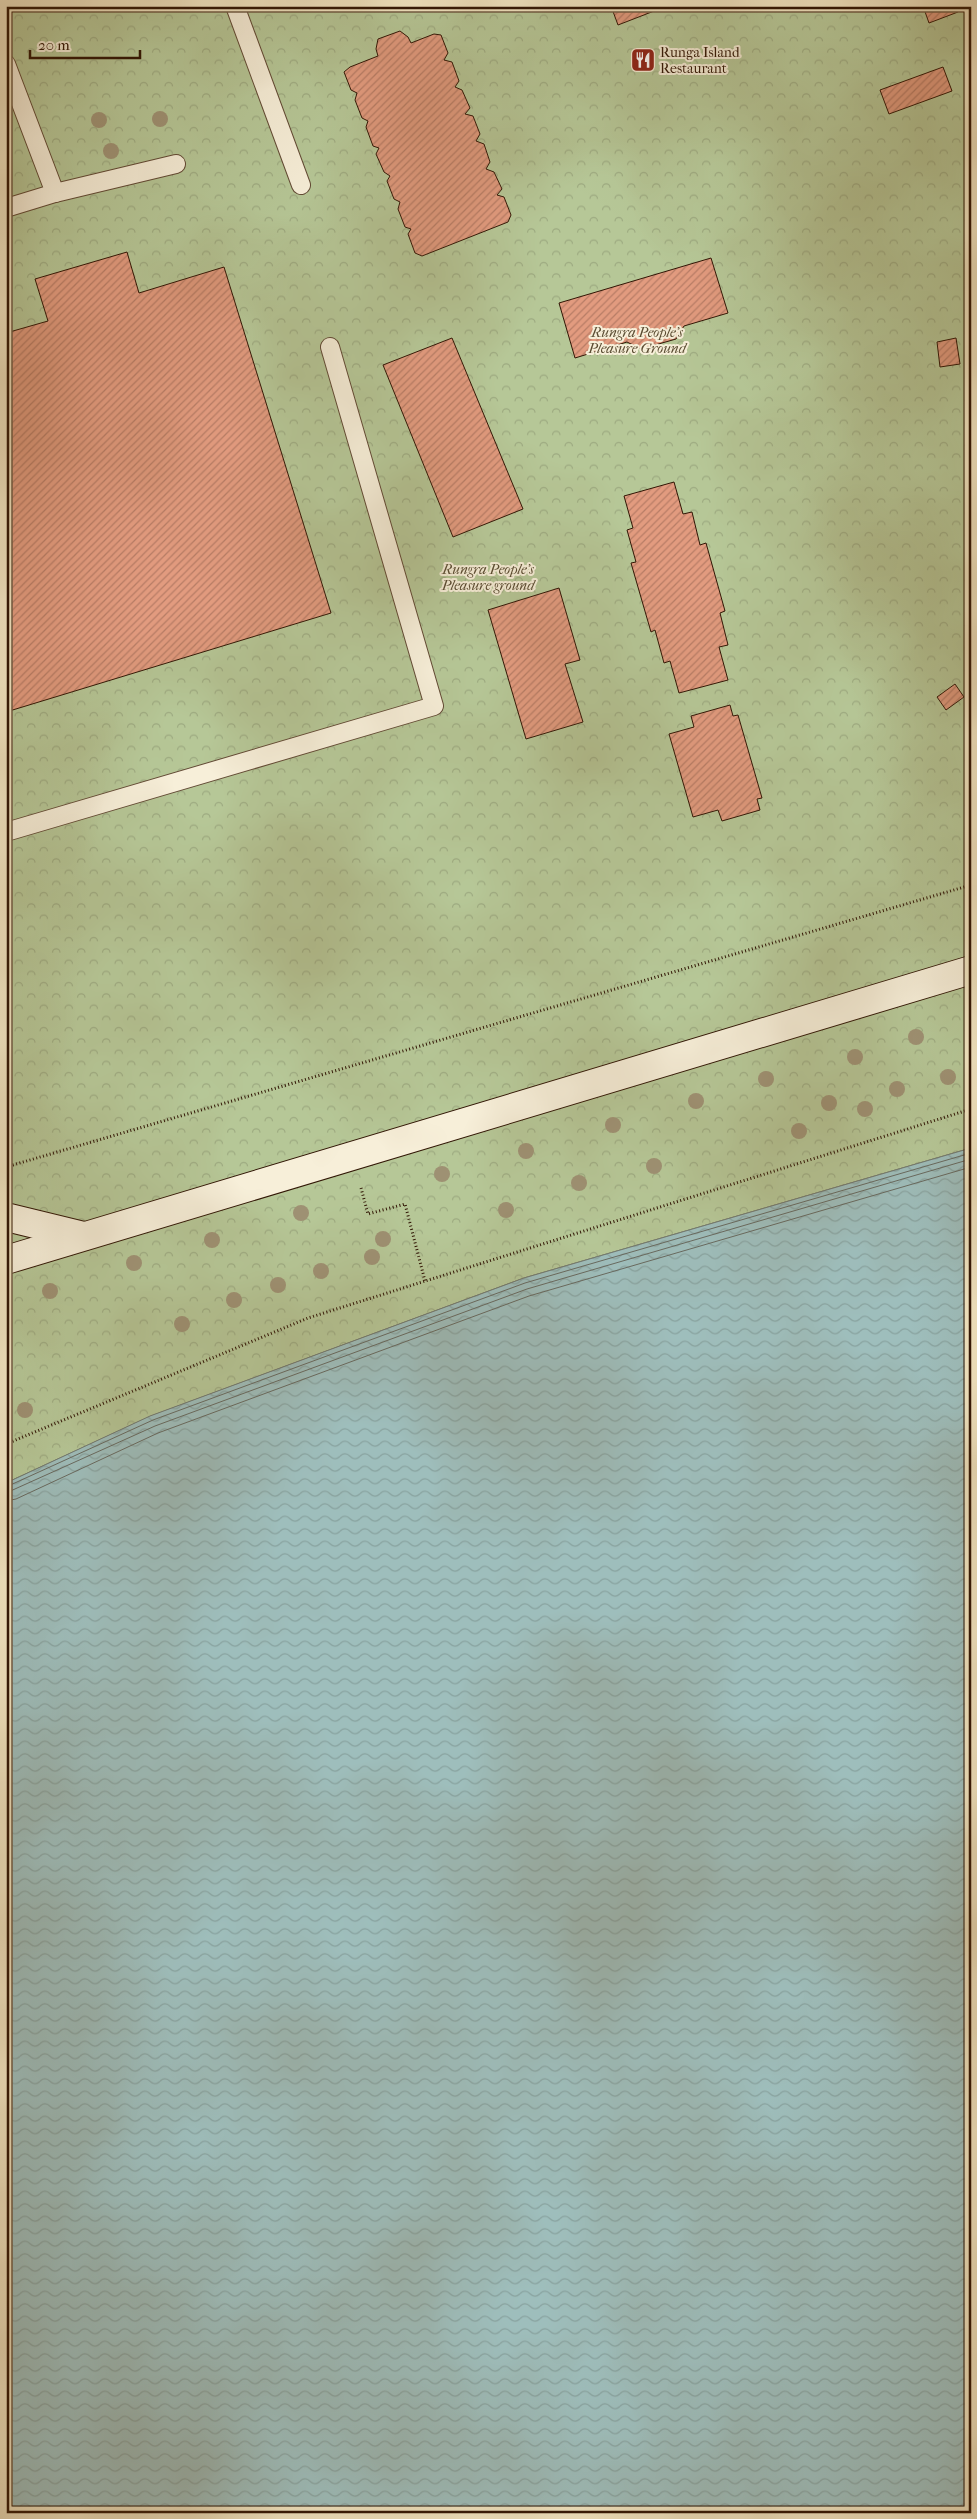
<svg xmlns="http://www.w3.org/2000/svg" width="977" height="2519" viewBox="0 0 977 2519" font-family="'IM FELL French Canon',serif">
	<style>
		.park { fill: url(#park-crowns); stroke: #746e4e }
		.water { fill: url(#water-waves); stroke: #727b73 }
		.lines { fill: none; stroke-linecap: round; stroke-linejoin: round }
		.shore { stroke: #686a60; stroke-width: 1 }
		.building { fill: url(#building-hatch); stroke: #311605 }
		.lane-casing { stroke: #624a35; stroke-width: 20 }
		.secondary-casing { stroke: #311605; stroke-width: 30 }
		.path { stroke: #311605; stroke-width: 3; stroke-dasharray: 1 2.5; stroke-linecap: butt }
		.lane { stroke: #f7efd9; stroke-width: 18 }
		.secondary { stroke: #f7efd9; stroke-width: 28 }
		.tree { fill: #9e9173 }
		.labels { text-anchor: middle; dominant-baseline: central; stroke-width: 4; stroke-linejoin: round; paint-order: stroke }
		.poi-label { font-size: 14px; fill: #311605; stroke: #f7efd9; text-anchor: start }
		.park-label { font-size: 14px; font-style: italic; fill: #594b31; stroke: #f7efd9 }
	</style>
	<defs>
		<pattern id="park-crowns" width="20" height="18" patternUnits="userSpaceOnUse" patternTransform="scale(1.25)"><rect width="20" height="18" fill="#b6c797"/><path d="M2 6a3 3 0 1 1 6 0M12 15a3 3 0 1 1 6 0" fill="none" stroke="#9daa81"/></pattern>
		<pattern id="water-waves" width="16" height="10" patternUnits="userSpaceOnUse" patternTransform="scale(1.25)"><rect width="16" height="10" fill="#9ebebc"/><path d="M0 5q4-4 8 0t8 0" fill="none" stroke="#89a3a0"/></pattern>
		<pattern id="building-hatch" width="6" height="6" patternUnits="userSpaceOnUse" patternTransform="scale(1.25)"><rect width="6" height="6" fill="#e29b7f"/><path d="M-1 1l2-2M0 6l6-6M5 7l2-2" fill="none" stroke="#b87d66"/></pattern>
	</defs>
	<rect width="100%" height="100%" fill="#f3e7c4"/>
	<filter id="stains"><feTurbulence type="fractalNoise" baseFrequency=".004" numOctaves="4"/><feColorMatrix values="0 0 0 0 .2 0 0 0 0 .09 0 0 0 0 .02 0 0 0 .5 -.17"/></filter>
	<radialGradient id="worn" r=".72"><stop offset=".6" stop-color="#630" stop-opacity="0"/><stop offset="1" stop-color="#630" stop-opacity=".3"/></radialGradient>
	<path class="park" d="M6,6h965v1142l-447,130 -373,138 -145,67z"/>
	<path class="water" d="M971,1148v1365h-965v-1030l144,-67 374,-138z"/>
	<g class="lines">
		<g class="shore">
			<path d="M6,1487l147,-67 372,-137 446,-130"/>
			<path d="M6,1493l149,-67 372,-137 444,-130"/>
			<path d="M6,1501l10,-2 142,-66 371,-137 442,-129"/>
		</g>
	</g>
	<g class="building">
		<path d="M611,6h56l-49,19z"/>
		<path d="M923,6h33l2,6 -29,11z"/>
		<path d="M400,31l8,6 3,6 23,-9 7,1 7,18 -4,7 8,2 7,19 -4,6 7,3 8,18 -5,6 8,2 7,18 -4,7 8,3 6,18 -4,7 8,3 8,17 -5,6 7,2 7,18 -3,7 -86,34 -7,-3 -7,-19 3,-5 -6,-2 -7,-18 2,-7 -6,-3 -7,-18 3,-5 -6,-4 -8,-18 3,-6 -6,-2 -7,-19 2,-6 -6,-3 -7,-18 2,-7 -6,-3 -7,-18 6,-5 28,-11 -2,-7 2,-10z"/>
		<path d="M943,67l9,24 -63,23 -9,-24z"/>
		<path d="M127,252l12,41 85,-26 107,346 -325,99v-379l42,-12 -13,-42z"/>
		<path d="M711,258l17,55 -44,13 -8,13 -35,10 -14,-7 -52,16 -16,-55z"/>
		<path d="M452,338l71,171 -70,28 -70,-172z"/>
		<path d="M956,338l4,26 -20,3 -3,-25z"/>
		<path d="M674,482l9,32 9,-2 8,33 6,-2 19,68 -5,2 8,32 -9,2 9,33 -49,13 -9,-32 -6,2 -9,-33 -4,2 -20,-69 5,-1 -9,-32 6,-2 -9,-32z"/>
		<path d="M559,588l21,72 -15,4 18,58 -57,17 -38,-129z"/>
		<path d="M955,684l9,13 -18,13 -9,-13z"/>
		<path d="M730,705l3,11 5,-1 24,83 -5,1 3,11 -38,11 -4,-11 -25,7 -24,-83 25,-7 -3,-11z"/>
	</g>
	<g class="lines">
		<defs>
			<g id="lane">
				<path d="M235,6l66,179"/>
				<path d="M6,64l49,129"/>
				<path d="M6,208l49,-15 121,-29"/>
				<path d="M6,832l428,-126 -104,-359"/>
			</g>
			<g id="secondary">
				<path d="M6,1217l78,19"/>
				<path d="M6,1260l965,-290"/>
			</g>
		</defs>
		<use href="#lane" class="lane-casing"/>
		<use href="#secondary" class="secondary-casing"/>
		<g class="path">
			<path d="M6,1167l965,-282"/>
			<path d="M361,1188l7,26 37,-10 20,77"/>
			<path d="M6,1444l302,-126 663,-209"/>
		</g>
		<use href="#lane" class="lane"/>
		<use href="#secondary" class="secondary"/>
	</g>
	<g class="tree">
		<circle cx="160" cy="119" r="8"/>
		<circle cx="99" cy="120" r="8"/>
		<circle cx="111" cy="151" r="8"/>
		<circle cx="916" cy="1037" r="8"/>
		<circle cx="855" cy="1057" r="8"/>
		<circle cx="948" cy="1077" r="8"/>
		<circle cx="766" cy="1079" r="8"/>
		<circle cx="897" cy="1089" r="8"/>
		<circle cx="696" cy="1101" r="8"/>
		<circle cx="829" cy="1103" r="8"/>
		<circle cx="865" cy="1109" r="8"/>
		<circle cx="613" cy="1125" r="8"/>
		<circle cx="799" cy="1131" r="8"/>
		<circle cx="526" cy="1151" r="8"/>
		<circle cx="654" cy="1166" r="8"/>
		<circle cx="442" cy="1174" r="8"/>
		<circle cx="579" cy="1183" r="8"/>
		<circle cx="506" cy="1210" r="8"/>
		<circle cx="301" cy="1213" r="8"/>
		<circle cx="383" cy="1239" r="8"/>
		<circle cx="212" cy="1240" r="8"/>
		<circle cx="372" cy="1257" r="8"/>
		<circle cx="134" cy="1263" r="8"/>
		<circle cx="321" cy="1271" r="8"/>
		<circle cx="278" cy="1285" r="8"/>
		<circle cx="50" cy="1291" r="8"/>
		<circle cx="234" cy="1300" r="8"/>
		<circle cx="182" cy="1324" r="8"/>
		<circle cx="25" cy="1410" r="8"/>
	</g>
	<defs>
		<symbol id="restaurant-square" viewBox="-11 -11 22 22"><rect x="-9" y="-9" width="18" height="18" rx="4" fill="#8f2418" stroke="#f7efd9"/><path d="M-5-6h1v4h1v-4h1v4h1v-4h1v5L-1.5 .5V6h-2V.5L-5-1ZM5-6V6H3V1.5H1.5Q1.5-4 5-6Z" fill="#fff"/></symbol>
	</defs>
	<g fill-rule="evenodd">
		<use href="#restaurant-square" x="629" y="46" width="28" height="28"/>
	</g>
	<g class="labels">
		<g class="poi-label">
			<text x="660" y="52">Runga Island<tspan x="660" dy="16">Restaurant</tspan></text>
		</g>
		<g class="park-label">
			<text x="637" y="332">Rungra People's<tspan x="637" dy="16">Pleasure Ground</tspan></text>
			<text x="488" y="569">Rungra People’s<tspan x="488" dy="16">Pleasure ground</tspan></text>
		</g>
	</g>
	<rect width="977" height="2519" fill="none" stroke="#f3e7c4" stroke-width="25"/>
	<rect x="8" y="8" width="962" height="2504" fill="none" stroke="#311605" stroke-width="2.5"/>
	<rect x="12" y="12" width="952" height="2494" fill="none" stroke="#311605"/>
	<path d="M30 50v8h110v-8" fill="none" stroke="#311605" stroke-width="2.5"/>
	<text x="38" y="50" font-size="15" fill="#311605" stroke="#f7efd9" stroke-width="4" paint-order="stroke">20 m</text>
	<rect width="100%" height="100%" filter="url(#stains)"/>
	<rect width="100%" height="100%" fill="url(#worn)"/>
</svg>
